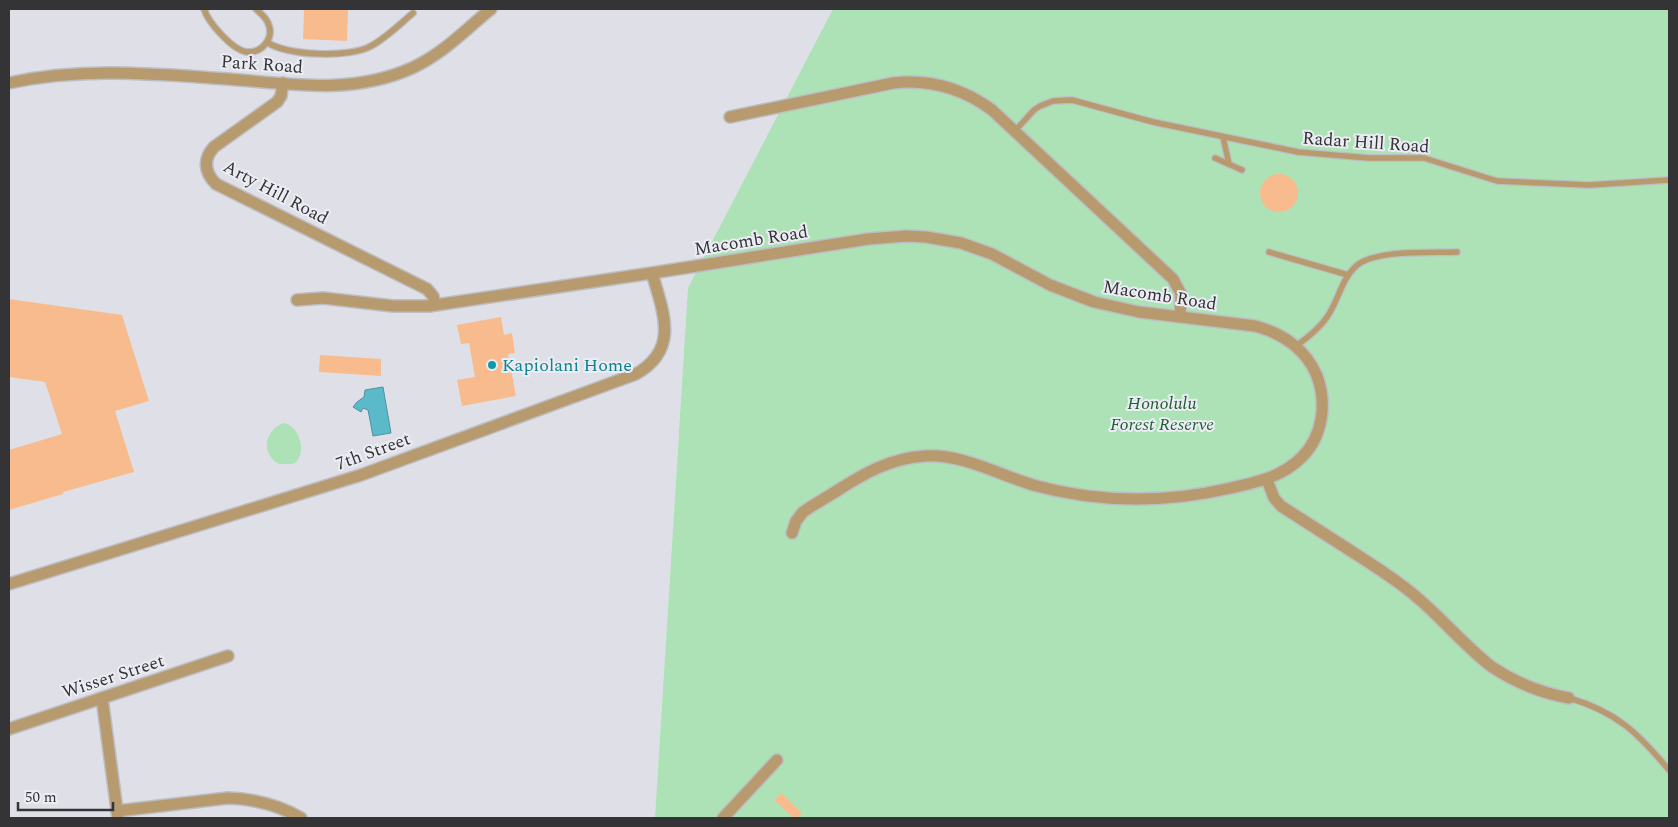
<svg xmlns="http://www.w3.org/2000/svg" width="1678" height="827" viewBox="0 0 1678 827" font-family="Spectral,serif">
  <rect width="100%" height="100%" fill="#dfe0e7"/>
  <g fill="#ace2b6">
    <polygon points="833,9 1669,9 1669,818 655,818 688,288"/>
    <path d="M284 423C299 426 307 451 296 462 293 465 288 464 285 464 277 465 273 461 269 454 263 441 271 427 284 423Z"/>
  </g>
  <polygon fill="#5bbac9" stroke="#4f929d" points="383,387 391,433 373,436 368,410 363,408 361,412 353,407 357,402 364,397 365,390"/>
  <g fill="#f8bb8e">
    <polygon points="304,9 348,9 347,41 303,39"/>
    <circle cx="1279" cy="193" r="19"/>
    <polygon points="9,299 122,315 149,401 115,411 134,472 63,492 63,494 9,510 9,450 62,434 45,382 9,377"/>
    <polygon points="501,317 504,335 512,333 515,353 508,354 516,396 462,406 457,380 475,377 469,343 461,344 457,325"/>
    <polygon points="320,355 381,359 381,376 319,372"/>
    <polygon points="781,793 802,813 797,818 793,818 774,800"/>
  </g>
  <g fill="none" stroke-linecap="round" stroke-linejoin="round">
    <g stroke="#bdbec4" stroke-width="8">
      <g id="lane">
        <path d="M204 9C208 22 232 50 247 52 262 53 275 38 268 23 266 17 260 13 256 9"/>
        <path d="M267 42C285 56 351 58 371 46 386 38 400 24 413 13"/>
        <polyline points="1014,132 1034,110 1040,106 1053,101 1072,100 1153,122 1298,152 1369,158 1424,158 1497,181 1589,185 1669,180"/>
        <polyline points="1223,137 1229,164"/>
        <polyline points="1215,158 1242,170"/>
        <polyline points="1269,252 1348,275"/>
        <path d="M1296 346C1307 338 1319 329 1327 317 1338 302 1341 280 1355 267 1373 249 1431 253 1457 252"/>
        <path d="M1569 698C1617 712 1638 733 1669 770"/>
      </g>
    </g>
    <g stroke="#bdbec4" stroke-width="14">
      <g id="street">
        <path d="M9 83C82 67 154 74 228 79 292 84 352 95 412 68 443 54 465 30 491 9"/>
        <path d="M283 83 281 96 277 102 214 147C203 159 204 172 216 184L427 289 433 296 435 305"/>
        <path d="M730 117 893 83C930 79 962 88 992 110L1173 279 1181 294 1180 317"/>
        <path d="M297 300 323 298 393 306H429L652 273 868 239 906 236 926 237 961 243 992 254 1050 285 1094 302 1139 312 1255 326C1282 333 1306 349 1317 376 1327 403 1323 436 1302 457 1282 477 1258 482 1231 488 1166 503 1098 503 1033 485 997 474 963 454 925 456 890 458 863 474 835 492 824 499 813 505 803 512L796 521 792 533"/>
        <path d="M1267 480 1274 498 1281 506C1303 520 1326 535 1348 549 1368 562 1389 575 1408 590 1438 613 1462 644 1492 667 1516 683 1542 693 1569 698"/>
        <path d="M9 584 361 475 636 374C680 349 663 312 652 273"/>
        <polyline points="102,698 118,818"/>
        <polyline points="9,729 228,656"/>
        <path d="M117 811 228 798C254 799 279 805 301 818"/>
        <polyline points="723,818 777,760"/>
      </g>
    </g>
    <use href="#lane" stroke="#b89a6f" stroke-width="5.5"/>
    <use href="#street" stroke="#b89a6f" stroke-width="11"/>
  </g>
  <circle fill="#0f9aa8" stroke="#ecedf4" stroke-width="2" cx="492" cy="365" r="5"/>
  <g text-anchor="middle" stroke-width="4" stroke-linejoin="round" paint-order="stroke">
    <g font-size="18" fill="#343437" stroke="#ecedf4">
      <text transform="translate(262 64) rotate(4)" y="6">Park Road</text>
      <text transform="translate(1366 142) rotate(4)" y="6">Radar Hill Road</text>
      <text transform="translate(276 192) rotate(28)" y="6">Arty Hill Road</text>
      <text transform="translate(751 240) rotate(-9)" y="6">Macomb Road</text>
      <text transform="translate(1160 295) rotate(9)" y="6">Macomb Road</text>
      <text transform="translate(373 451) rotate(-20)" y="6">7th Street</text>
      <text transform="translate(113 676) rotate(-18)" y="6">Wisser Street</text>
    </g>
    <g font-size="18" fill="#0d838f" stroke="#ecedf4" text-anchor="start">
      <text x="502" y="371">Kapiolani Home</text>
    </g>
    <g font-size="18" font-style="italic" fill="#1f5f32" stroke="#ecedf4">
      <text x="1162" y="409">Honolulu<tspan x="1162" dy="21">Forest Reserve</tspan></text>
    </g>
  </g>
  <rect width="1678" height="827" fill="none" stroke="#343437" stroke-width="20"/>
  <path d="M18 802v8h95v-8" fill="none" stroke="#343437" stroke-width="2.5"/>
  <text x="25" y="802" font-size="15" fill="#343437" stroke="#ecedf4" stroke-width="4" paint-order="stroke">50 m</text>
</svg>
